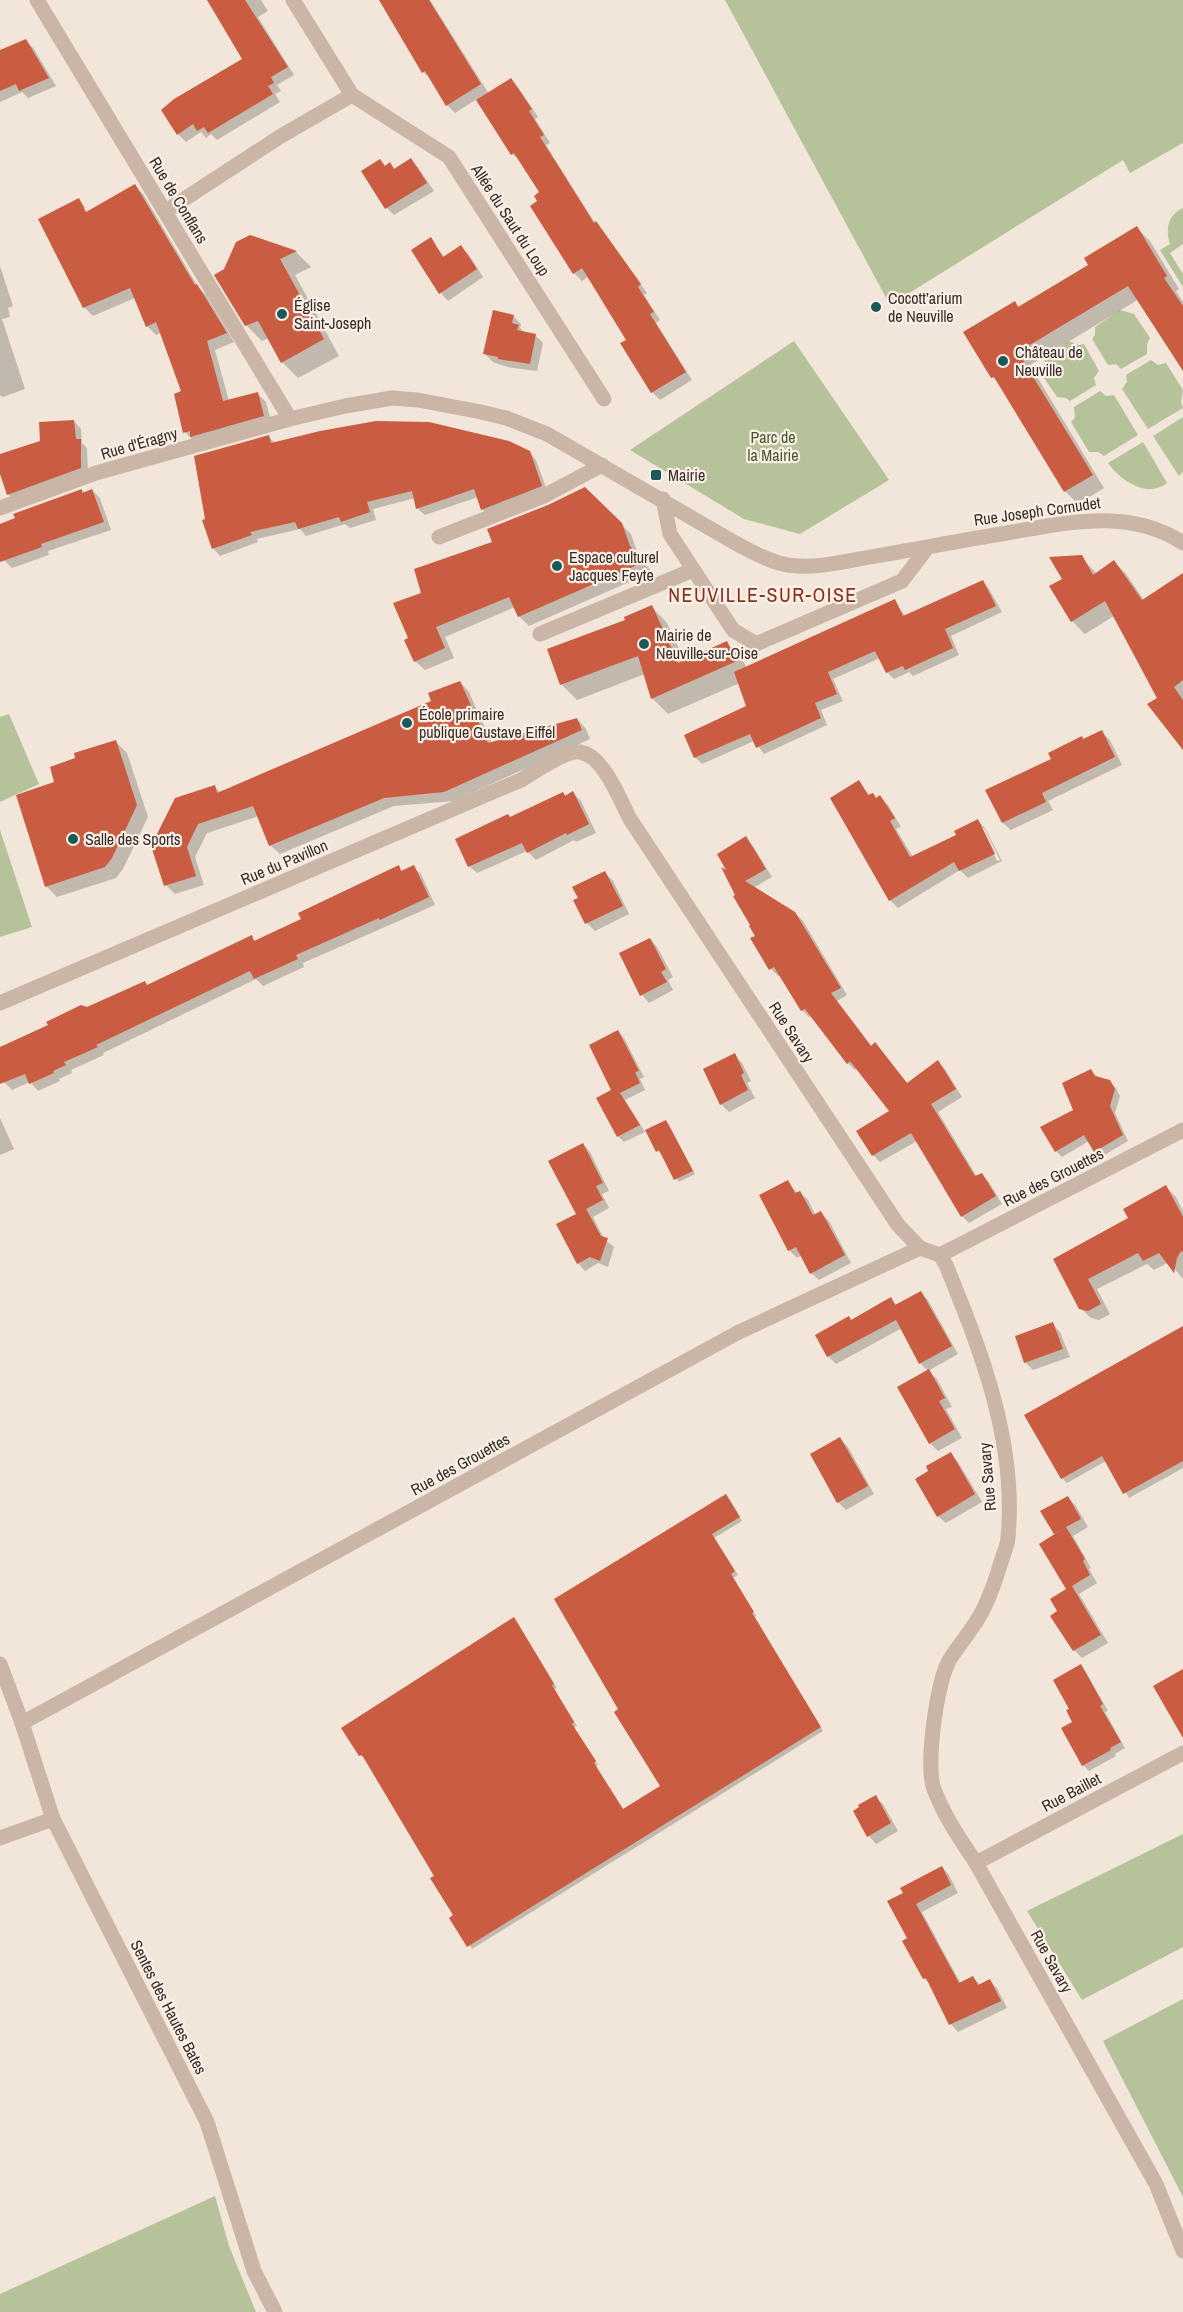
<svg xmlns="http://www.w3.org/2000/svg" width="1183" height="2312" viewBox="0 0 1183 2312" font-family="'Archivo Narrow',sans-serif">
  <rect width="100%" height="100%" fill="#f2e6da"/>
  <g fill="#b6c29a">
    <polygon points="725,0 1183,0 1183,143 1130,173 1123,160 890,305"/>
    <path d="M1183 208V244L1170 253 1183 274V287L1160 250 1170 244C1165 229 1168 215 1183 208Z"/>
    <polygon points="1120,310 1134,314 1150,338 1147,344 1147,354 1121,369 1116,364 1108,365 1092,339 1095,335 1095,327"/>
    <polygon points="794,341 889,480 800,534 744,519 630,450"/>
    <polygon points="1069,341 1078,345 1084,344 1099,371 1094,378 1096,385 1070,401 1066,398 1057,397 1040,372 1045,363 1044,358"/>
    <polygon points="1151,360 1158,365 1166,363 1183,390 1181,402 1183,408 1148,429 1122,389 1127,382 1126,375"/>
    <polygon points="1100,391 1106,396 1114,395 1138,435 1104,456 1098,452 1089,452 1071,422 1075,418 1074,407"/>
    <polygon points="1183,417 1183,472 1179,476 1153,436"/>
    <path d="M1143 442 1167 483C1147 499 1120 480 1108 463Z"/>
    <polygon points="9,714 39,784 0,802 0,717"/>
    <polygon points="0,830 32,927 0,937"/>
    <polygon points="1183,1834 1183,1947 1082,2000 1027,1911"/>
    <polygon points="1183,1999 1183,2197 1103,2041"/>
    <polygon points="215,2196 229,2246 256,2312 0,2312 0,2294"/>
  </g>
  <g fill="#0003" fill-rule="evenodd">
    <polygon points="208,0 261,0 268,11 258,17 294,75 277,85 281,91 275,94 280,102 217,140 211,134 206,138 201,132 186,142 178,134 244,60"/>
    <polygon points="380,0 430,0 489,94 510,80 518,87 538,117 535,119 550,143 546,145 595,223 647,293 644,295 660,320 656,323 692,380 660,400 652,392 628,340 589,276 582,281 574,273 539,202 541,192 521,161 512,154 477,99 455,113 447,105 431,79 423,72"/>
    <polygon points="26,41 34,49 56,86 28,98 22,92 0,102 0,60"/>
    <polygon points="411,160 418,167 434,191 394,215 387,208 386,167 390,164 396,170"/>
    <path d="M135 186 143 194 198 287 206 295 234 342 215 350 229 401 257 393 266 402 272 425 194 441 185 432 183 392 161 333 156 335 147 326 135 298 93 316 84 307 79 200 89 212ZM83 208H86L91 218 89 219Z"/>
    <polygon points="1137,228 1150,241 1179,289 1176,291 1183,302 1183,368 1139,299 1030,365 1104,488 1078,504 1065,491 1001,386 993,377 1014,303 1020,308 1090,265"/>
    <polygon points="250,237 296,252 311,267 295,275 339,356 298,378 282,362 269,338 262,341 246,325 225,270"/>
    <polygon points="430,239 445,258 461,247 469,255 483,277 448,301 441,293 413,250"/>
    <polygon points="0,266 13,306 8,308 10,317 2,319 25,389 3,397 0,395"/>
    <polygon points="513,316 521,324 520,328 525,333 536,336 543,343 537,371 507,367 493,362 485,354"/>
    <polygon points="74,421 81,429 82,443 87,448 88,475 16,502 8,494 0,469 0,455 42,443"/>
    <polygon points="269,437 275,443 529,452 536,460 548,493 489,517 482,509 478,497 425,515 417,508 415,498 373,509 376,520 350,528 345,524 306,536 300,529 257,539 258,542 220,556 213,548"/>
    <polygon points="585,489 631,534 639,557 652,572 529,626 519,616 515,607 445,637 454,658 425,670 415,661 410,638 423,594 494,543"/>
    <polygon points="82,490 85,493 92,490 100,498 111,530 48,551 49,555 12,568 4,560 0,549 0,525"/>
    <polygon points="1081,557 1097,574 1114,562 1126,574 1144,600 1183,575 1183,748 1114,616 1085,634 1072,621 1064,579"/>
    <polygon points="983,582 989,589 1002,612 951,636 959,655 913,676 909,672 894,679 887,672 880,658 833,679 843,701 821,710 827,725 764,754 754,741 702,764 695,757 748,707 740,683 668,714 652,698 645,674 577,700 561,684 627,621 652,607 667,623 685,661 726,643 742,659 747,668 894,601 906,617"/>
    <polygon points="460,682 469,692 492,744 577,719 586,729 590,739 454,801 394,806 280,854 270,845 259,816 207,833 195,857 204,885 175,894 166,885 215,787 221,793 433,702"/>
    <polygon points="1102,732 1110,740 1122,765 1048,801 1053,810 1011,830 1003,823 1053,760 1084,740"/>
    <polygon points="116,742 127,753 148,817 123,869 116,878 57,897 46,886 56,783"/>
    <path d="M859 782 870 796 873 794 877 799 880 797 888 805 901 827 896 829 913 857 958 836 978 821 985 828 1002 861 968 878 960 870 898 908 890 900 832 798ZM981 828H984L1000 860 997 861Z"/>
    <polygon points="563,793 567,797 573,793 581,801 596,833 576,842 574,840 536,860 527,851 477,873 469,866 511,819"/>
    <polygon points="745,838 753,846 772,877 753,888 795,913 803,921 847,995 837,1001 872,1047 908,1084 938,1062 945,1069 962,1097 938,1112 977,1177 982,1175 989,1182 1002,1204 969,1223 962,1216 917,1141 880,1162 873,1155 892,1111 858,1068 855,1070 848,1063 812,1016 809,1017 802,1010 780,975 778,976 771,969 737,896 731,874"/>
    <polygon points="398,867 403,872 413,867 421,874 435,905 303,963 304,967 263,986 256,979 103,1053 104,1055 71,1070 72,1073 59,1079 60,1081 38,1091 30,1082 12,1090 4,1082 0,1072 0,1048 145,983 149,986 251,937 256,942 303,920"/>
    <polygon points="605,873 613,881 629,914 595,931 587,923 575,901 580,899"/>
    <polygon points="650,939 657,947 673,977 668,980 673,990 649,1003 642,995"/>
    <polygon points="618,1031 624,1038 644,1077 640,1079 645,1090 625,1100 645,1132 666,1121 669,1125 695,1174 679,1182 662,1154 657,1151 647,1131 624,1142 618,1136 613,1090"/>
    <polygon points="734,1055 742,1063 751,1081 747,1083 755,1098 729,1112 721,1104"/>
    <polygon points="1090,1070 1096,1076 1109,1081 1116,1088 1120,1096 1115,1113 1128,1141 1101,1157 1089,1141 1062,1157 1056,1151 1042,1127 1075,1111"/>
    <polygon points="0,1118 14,1149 0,1155"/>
    <polygon points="583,1144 590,1152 609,1191 602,1194 609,1208 593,1217 604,1239 614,1247 608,1267 598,1263 585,1271 578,1263"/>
    <polygon points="788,1182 798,1194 800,1192 808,1200 816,1216 821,1213 829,1221 851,1263 819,1280 811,1273 802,1255 797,1258 789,1250"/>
    <polygon points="1166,1187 1176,1197 1183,1211 1183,1279 1169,1262 1154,1270 1147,1264 1097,1289 1110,1314 1099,1320 1091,1318 1080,1308 1055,1259 1130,1219"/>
    <polygon points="921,1293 928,1300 958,1354 928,1371 937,1379 952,1407 946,1409 962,1438 938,1451 930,1443 899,1387 928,1371 920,1363 902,1328 836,1364 828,1356 852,1321 891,1299 897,1305"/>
    <polygon points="1052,1324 1060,1332 1070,1357 1033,1370 1025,1362"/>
    <polygon points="1183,1327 1183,1468 1129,1498 1106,1461 1067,1483 1062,1478"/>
    <polygon points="840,1439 848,1447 874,1494 846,1510 838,1502"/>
    <polygon points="950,1454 958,1462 982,1502 946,1523 938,1516 930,1472"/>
    <polygon points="1068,1498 1076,1506 1088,1527 1073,1536 1091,1568 1089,1569 1097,1583 1079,1594 1108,1643 1082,1658 1074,1650 1059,1612 1068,1590 1056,1535 1042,1512"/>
    <polygon points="729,1499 742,1521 714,1538 738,1575 733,1578 756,1616 755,1617 823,1731 472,1949 436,1877 365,1758 361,1756 343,1729 517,1622 557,1688 554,1689 577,1726 574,1728 598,1765 596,1767 624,1811 662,1786 620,1709"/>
    <polygon points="1080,1666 1086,1672 1108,1711 1105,1712 1125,1748 1115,1754 1116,1756 1089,1771 1083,1765 1071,1709"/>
    <polygon points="875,1797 883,1804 898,1831 876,1844 869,1836 855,1812"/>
    <polygon points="942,1867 949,1875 958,1893 922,1912 961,1984 973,1978 981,1985 990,1981 997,1988 1007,2008 958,2032 951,2024 932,1986 924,1978 909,1939 905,1893"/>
  </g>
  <g fill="#c95c41">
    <polygon points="207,0 245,0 288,67 271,77 274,83 268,86 273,94 208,133 204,127 197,131 193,124 177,135 161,110 174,99 242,59"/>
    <polygon points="379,0 429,0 481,84 446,106 425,71 422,73"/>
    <polygon points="26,39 49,78 19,91 16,84 0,91 0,50"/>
    <polygon points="511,78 532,109 529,111 544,135 540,137 594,223 596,221 641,284 638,287 654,312 650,314 686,372 651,393 620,343 626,340 582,268 573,274 530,206 537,201 534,196 539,192 514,153 511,155 476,100"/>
    <polygon points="411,158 427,183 385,209 361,171 380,159 385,166 390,162 394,169"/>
    <polygon points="135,184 195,285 197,284 227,333 207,341 223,401 258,392 264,416 190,437 190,431 183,433 174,394 181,391 156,322 146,327 130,288 83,308 38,219 79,198 86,212"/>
    <polygon points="1137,226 1167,276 1164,278 1183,306 1183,371 1128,286 1018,352 1093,475 1064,492 994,377 991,378 963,332 1015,301 1018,307 1088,265 1084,258"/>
    <polygon points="250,235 297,251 280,259 324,339 281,363 258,321 245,326 214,275 224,269 236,242"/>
    <polygon points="431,237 443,257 461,245 477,269 439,294 411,250"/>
    <polygon points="493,310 514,315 512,323 519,325 517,330 536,334 530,364 498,359 498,357 483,354"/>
    <polygon points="74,420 76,439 81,439 81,468 7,495 0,474 0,454 40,441 39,422"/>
    <polygon points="376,421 429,422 509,441 530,451 542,486 481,510 474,489 416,509 412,491 367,502 370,512 341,522 339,517 298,529 295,522 250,532 252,535 212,549 202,520 205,519 194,456 269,435 271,443 320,431"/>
    <polygon points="585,487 622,523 630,546 644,562 518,617 509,597 436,627 445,648 414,662 404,640 408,638 393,603 421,593 414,569 492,542 487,529 548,505"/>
    <polygon points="82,489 82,493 92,489 104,522 41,544 42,547 0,562 0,524 15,518 13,514"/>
    <polygon points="1082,555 1093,575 1114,560 1142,600 1183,573 1183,680 1174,687 1183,700 1183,750 1147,704 1157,698 1105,601 1071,622 1049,586 1062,579 1049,557"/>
    <polygon points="983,580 996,606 945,629 953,648 905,670 903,666 886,673 875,651 828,672 837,694 815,703 821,718 756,748 750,734 694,758 684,735 746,706 734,672 895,599 903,616"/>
    <polygon points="652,605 678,663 727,641 737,661 651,699 638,656 560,685 547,649 625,620 624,617"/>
    <polygon points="460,681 488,743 577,718 582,730 444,792 384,798 269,846 253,806 198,824 187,847 196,876 164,886 151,846 175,798 215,785 217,793 431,701 428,693"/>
    <polygon points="1102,730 1115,757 1042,793 1046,802 1002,823 985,790 1051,759 1048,753 1082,736 1083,739"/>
    <polygon points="116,740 137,805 112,858 105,867 45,887 16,795 54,782 50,767 75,758 74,753"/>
    <polygon points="859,780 868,795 873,793 876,798 880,795 895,818 890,821 910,857 956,835 954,831 978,819 995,854 959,871 954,862 889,901 830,798"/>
    <polygon points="573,791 589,824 567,835 566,833 527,853 522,843 468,867 455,839 508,814 510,817 563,792 565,796"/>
    <polygon points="746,836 766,869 745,881 795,912 841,988 831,993 871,1046 875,1042 907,1083 938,1060 956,1089 931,1104 975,1176 982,1173 996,1196 961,1217 911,1133 872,1156 856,1131 889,1111 850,1061 847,1064 805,1009 801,1011 774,967 769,970 750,938 755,936 749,926 750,925 733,896 735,895 721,867 726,870 717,854"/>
    <polygon points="399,865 401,871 414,865 429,897 380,920 379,918 296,955 298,959 254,979 250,971 96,1045 98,1047 64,1062 66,1065 53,1071 54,1073 29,1084 25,1074 0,1084 0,1047 48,1025 46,1022 81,1005 87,1007 145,981 147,985 252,935 254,941 301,919 298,913"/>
    <polygon points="605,871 623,906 585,924 573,900 578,898 572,887"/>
    <polygon points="650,938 666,969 661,972 667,982 640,996 619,953"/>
    <polygon points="618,1030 639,1071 635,1072 640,1083 620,1093 640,1125 617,1137 596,1098 611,1090 589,1045"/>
    <polygon points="735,1053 744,1073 741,1075 748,1090 720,1105 703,1069"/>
    <polygon points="1091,1069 1095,1076 1110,1080 1115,1089 1110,1106 1123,1135 1094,1152 1084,1135 1055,1152 1040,1127 1073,1110 1062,1083"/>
    <polygon points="666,1120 693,1171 674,1180 659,1150 656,1152 645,1130"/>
    <polygon points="583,1143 603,1183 596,1186 603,1200 586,1209 601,1236 608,1238 600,1261 590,1257 577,1264 556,1224 576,1214 548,1161"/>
    <polygon points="788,1180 795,1193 800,1191 813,1215 821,1211 845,1255 810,1274 796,1247 788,1251 759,1195"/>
    <polygon points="1166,1185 1183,1217 1183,1252 1181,1251 1177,1258 1174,1273 1159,1253 1143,1261 1138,1253 1088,1279 1101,1304 1088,1311 1079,1309 1053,1259 1128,1218 1123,1209"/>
    <polygon points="921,1291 952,1346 919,1364 896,1320 827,1357 815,1335 849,1316 851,1320 891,1297 895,1305"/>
    <polygon points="1053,1322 1063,1349 1024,1363 1015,1336"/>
    <polygon points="1183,1326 1183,1461 1123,1494 1102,1456 1061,1479 1024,1415"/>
    <polygon points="929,1369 945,1398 939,1401 955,1429 929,1444 897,1387"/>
    <polygon points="840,1437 868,1486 837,1503 810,1454"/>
    <polygon points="951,1452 975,1494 937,1517 915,1479 928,1471 926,1466"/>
    <polygon points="726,1494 740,1517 712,1534 735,1571 731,1574 754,1612 752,1613 821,1727 467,1947 449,1918 453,1915 430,1878 434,1876 362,1755 359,1756 341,1728 514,1617 554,1684 552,1685 574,1722 572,1724 596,1761 594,1763 623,1809 660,1786 614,1712 618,1709 554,1599"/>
    <polygon points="1068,1496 1081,1519 1066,1527 1085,1559 1083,1561 1090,1575 1072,1586 1101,1635 1073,1651 1050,1616 1057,1611 1050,1599 1066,1589 1039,1544 1064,1528 1054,1534 1040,1511"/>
    <polygon points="1081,1664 1103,1704 1100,1706 1121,1742 1110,1748 1111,1750 1082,1766 1061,1728 1072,1722 1066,1710 1069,1709 1053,1680"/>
    <polygon points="1183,1669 1183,1738 1153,1686"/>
    <polygon points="876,1795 891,1823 867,1837 853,1811 859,1807 858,1805"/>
    <polygon points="942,1866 951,1885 916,1904 959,1983 973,1976 978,1985 990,1979 1001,2001 949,2025 926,1978 923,1979 902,1941 907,1938 887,1901 903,1893 900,1888"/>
  </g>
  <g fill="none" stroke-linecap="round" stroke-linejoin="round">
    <g stroke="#cbb5a6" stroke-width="15">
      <polyline points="37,0 290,419"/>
      <polyline points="293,0 352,95 449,157 604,399"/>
      <polyline points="166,211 281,136 352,95"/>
      <polyline points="663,499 670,534 733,630 756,644 902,581 927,548"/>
      <path d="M0 508 96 473 290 419 345 406 392 398 418 400 481 412 506 418 547 434 737 544C753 552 770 562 788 565 815 569 843 562 870 557 913 550 957 541 1001 534 1062 524 1127 506 1183 543"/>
      <polyline points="439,537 544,496 602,465"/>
      <polyline points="540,634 693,570"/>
      <path d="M0 1003 521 780C535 772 565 750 580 752 604 756 620 800 630 819L898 1225 920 1248 940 1255 946 1265C981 1351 1017 1442 1008 1537 1008 1545 1004 1552 1002 1559 997 1576 991 1594 983 1610 974 1628 960 1643 950 1659 937 1680 925 1766 934 1789 944 1816 960 1839 976 1863L1156 2184 1183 2251"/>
      <polyline points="940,1255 1183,1130"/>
      <polyline points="0,1664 22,1723 53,1819 207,2122 254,2271 275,2312"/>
      <polyline points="22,1723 739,1332 920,1248"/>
      <polyline points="0,1838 53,1819"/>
      <polyline points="976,1863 1183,1753"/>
    </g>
  </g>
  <g fill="#1b5859" stroke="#faf0e7" stroke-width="2">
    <circle cx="876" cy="307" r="6"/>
    <circle cx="282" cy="314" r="6"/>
    <circle cx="1003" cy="361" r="6"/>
    <rect x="650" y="469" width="12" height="12" rx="3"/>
    <circle cx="557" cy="566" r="6"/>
    <circle cx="644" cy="644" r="6"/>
    <circle cx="407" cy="723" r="6"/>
    <circle cx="73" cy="839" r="6"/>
  </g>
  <g text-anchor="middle" stroke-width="4.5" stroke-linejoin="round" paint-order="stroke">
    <g font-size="16" fill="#372b27" stroke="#faf0e7">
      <text transform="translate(179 200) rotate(59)" y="6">Rue de Conflans</text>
      <text transform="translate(511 220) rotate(57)" y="6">Allée du Saut du Loup</text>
      <text transform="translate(139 443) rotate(-16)" y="6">Rue d'Éragny</text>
      <text transform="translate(1037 511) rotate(-8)" y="6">Rue Joseph Cornudet</text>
      <text transform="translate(284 862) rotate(-23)" y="6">Rue du Pavillon</text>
      <text transform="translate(792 1032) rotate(57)" y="6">Rue Savary</text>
      <text transform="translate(1053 1177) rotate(-27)" y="6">Rue des Grouettes</text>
      <text transform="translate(460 1464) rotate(-29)" y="6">Rue des Grouettes</text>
      <text transform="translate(987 1477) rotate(-95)" y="6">Rue Savary</text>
      <text transform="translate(1071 1792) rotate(-28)" y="6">Rue Baillet</text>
      <text transform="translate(1052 1961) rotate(61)" y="6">Rue Savary</text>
      <text transform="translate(169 2007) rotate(63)" y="6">Sentes des Hautes Bates</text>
    </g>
    <g font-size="16" fill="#372b27" stroke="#faf0e7" text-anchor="start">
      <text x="888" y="304">Cocott’arium<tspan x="888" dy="18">de Neuville</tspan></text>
      <text x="294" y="311">Église<tspan x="294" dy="18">Saint-Joseph</tspan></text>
      <text x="1015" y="358">Château de<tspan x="1015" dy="18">Neuville</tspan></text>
      <text x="668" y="481">Mairie</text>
      <text x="569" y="563">Espace culturel<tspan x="569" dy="18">Jacques Feyte</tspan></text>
      <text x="656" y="641">Mairie de<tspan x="656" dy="18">Neuville-sur-Oise</tspan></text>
      <text x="419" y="720">École primaire<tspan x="419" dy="18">publique Gustave Eiffel</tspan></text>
      <text x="85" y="845">Salle des Sports</text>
    </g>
    <g font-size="16" fill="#48562a" stroke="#faf0e7">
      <text x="773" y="443">Parc de<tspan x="773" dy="18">la Mairie</tspan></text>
    </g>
    <g font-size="20" letter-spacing="1.5" fill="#88321e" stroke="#faf0e7">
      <text x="763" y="602">NEUVILLE-SUR-OISE</text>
    </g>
  </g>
</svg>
